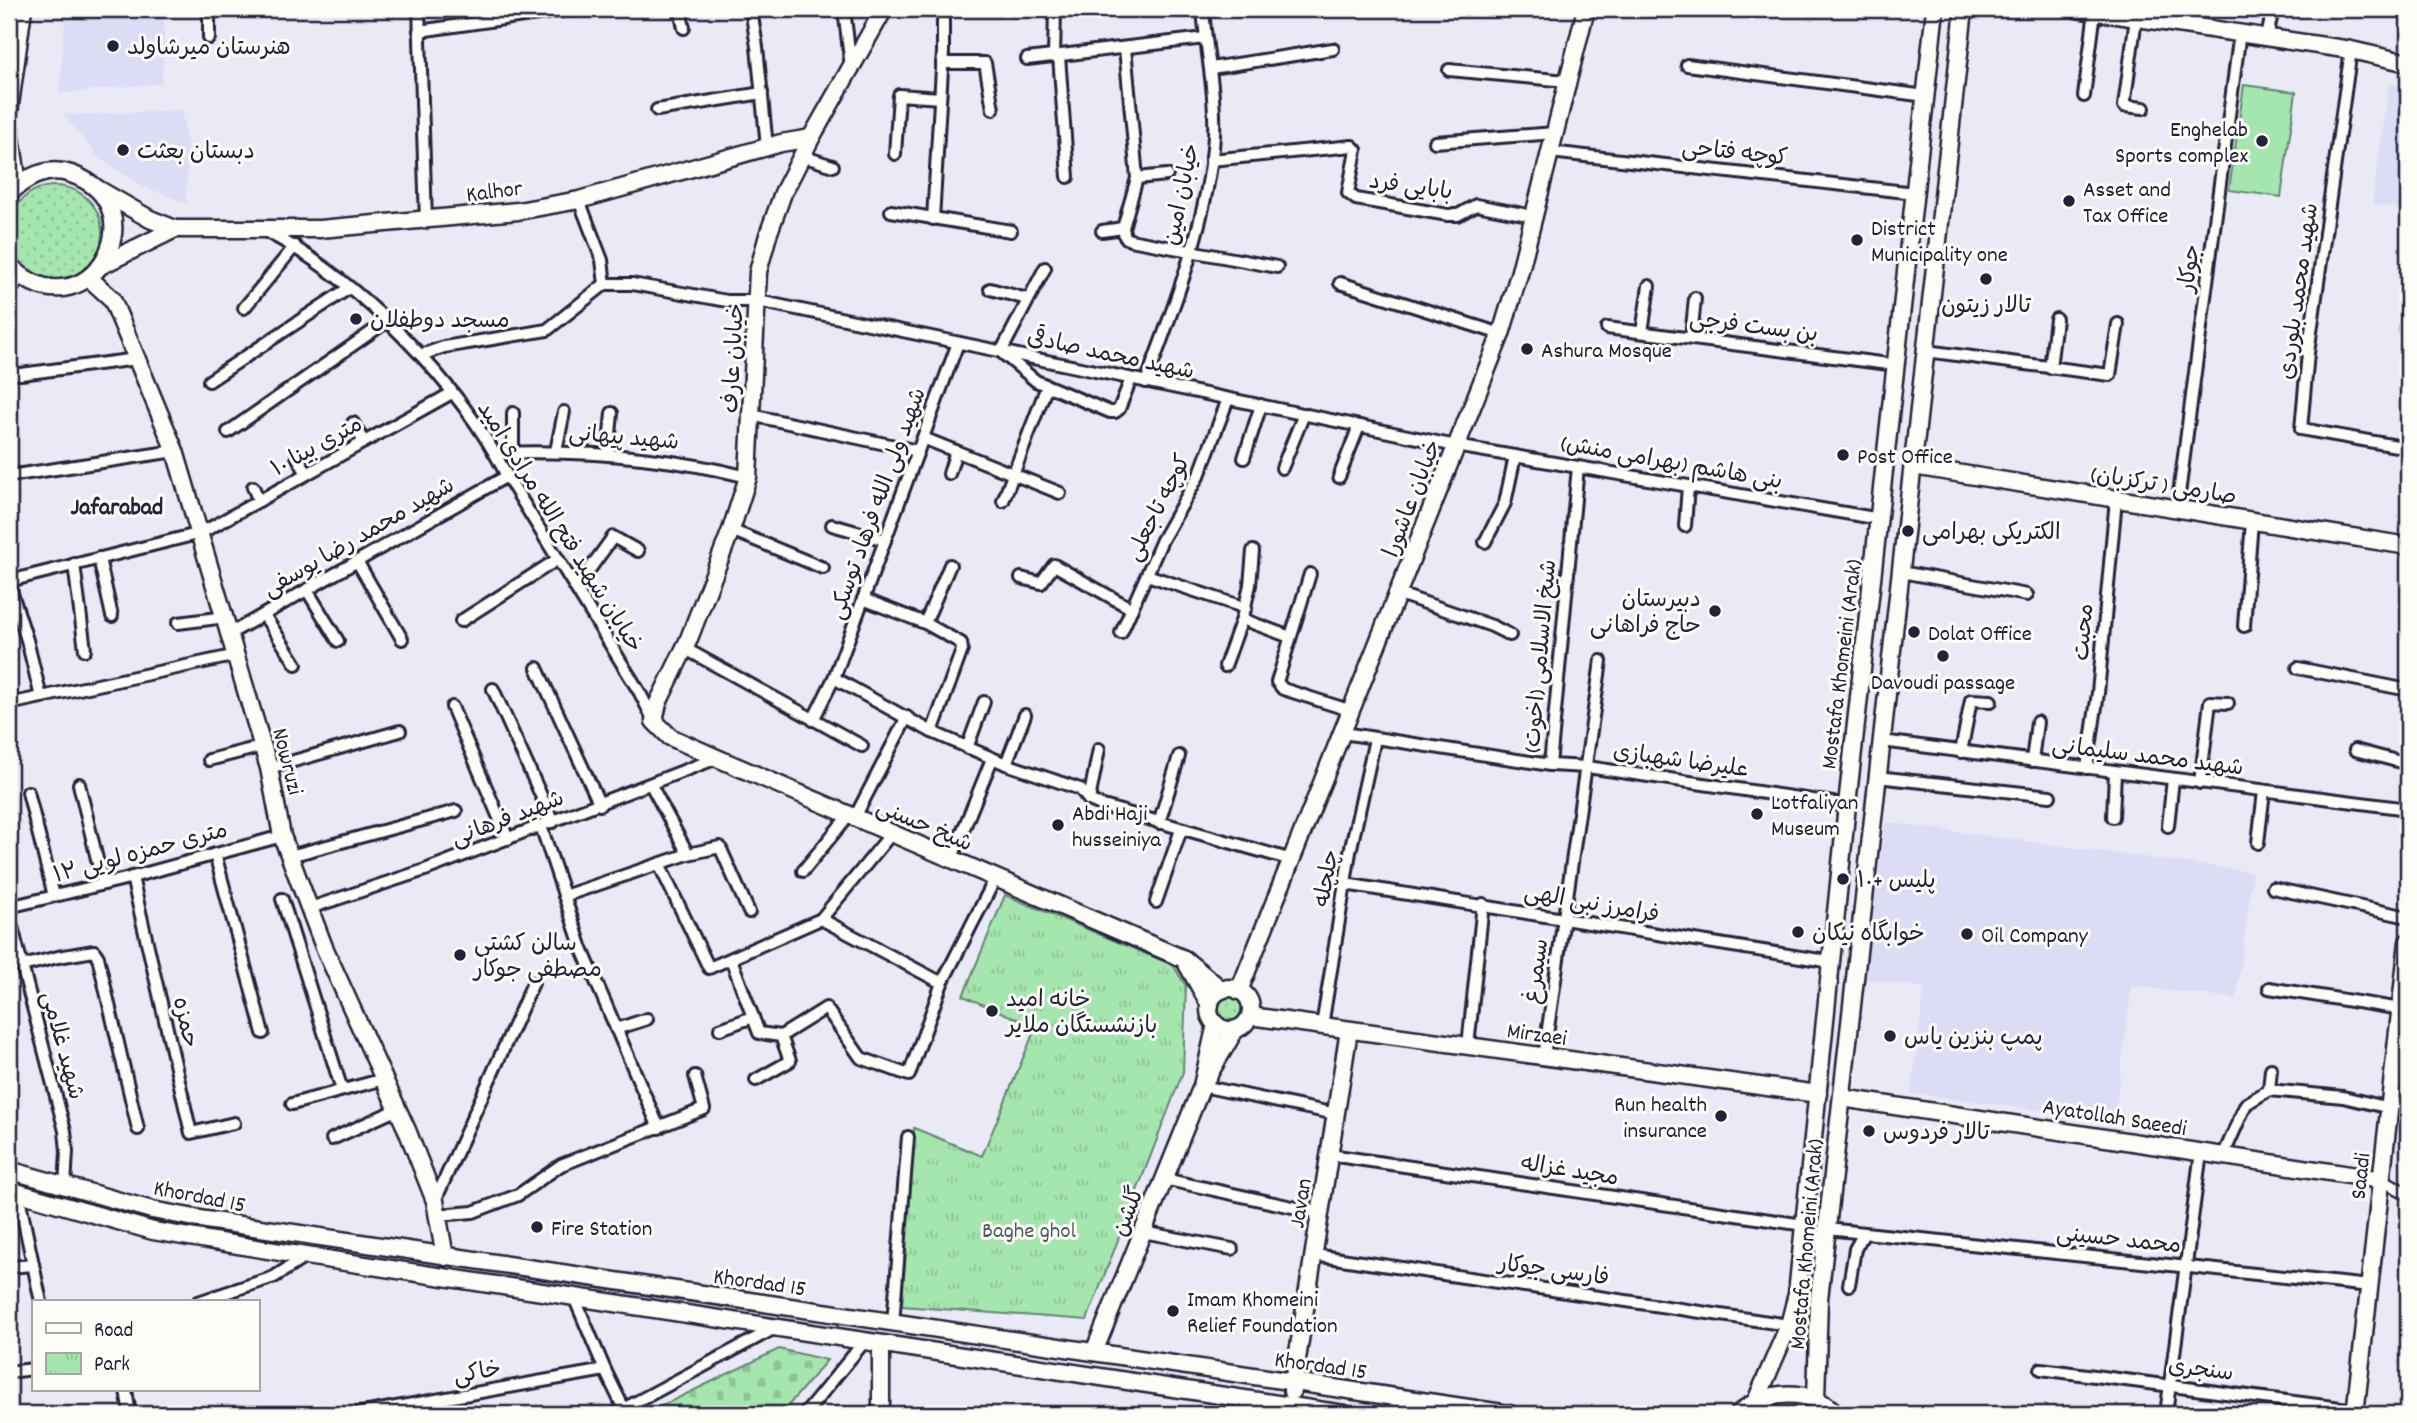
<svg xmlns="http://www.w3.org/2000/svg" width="2417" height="1423" viewBox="0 0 2417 1423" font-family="Dekko,'Playpen Sans Arabic',sans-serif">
  <defs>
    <pattern id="grass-dots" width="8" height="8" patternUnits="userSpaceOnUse" patternTransform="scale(1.75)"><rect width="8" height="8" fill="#a5e5ae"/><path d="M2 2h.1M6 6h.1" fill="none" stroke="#8ec497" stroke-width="1.8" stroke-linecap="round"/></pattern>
    <pattern id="cemetery-stones" width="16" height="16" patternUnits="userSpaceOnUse" patternTransform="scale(1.75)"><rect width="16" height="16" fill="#a5e5ae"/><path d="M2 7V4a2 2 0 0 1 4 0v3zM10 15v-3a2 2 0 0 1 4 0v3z" fill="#8ec497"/></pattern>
    <pattern id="park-tufts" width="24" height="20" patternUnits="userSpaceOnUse" patternTransform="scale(1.75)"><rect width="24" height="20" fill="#a5e5ae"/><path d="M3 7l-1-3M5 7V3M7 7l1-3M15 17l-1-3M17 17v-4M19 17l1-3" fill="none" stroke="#8ec497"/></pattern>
  </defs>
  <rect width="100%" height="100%" fill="#eaeaf6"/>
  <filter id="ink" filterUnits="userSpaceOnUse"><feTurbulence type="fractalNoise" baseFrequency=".0143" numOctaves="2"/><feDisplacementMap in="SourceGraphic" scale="14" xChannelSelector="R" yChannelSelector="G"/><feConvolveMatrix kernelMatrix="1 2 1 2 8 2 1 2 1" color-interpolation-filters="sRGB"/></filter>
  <g filter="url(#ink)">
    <g fill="#dcddf5">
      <polygon points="66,9 165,9 162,83 59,94"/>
      <polygon points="2389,84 2408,87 2408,209 2372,204"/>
      <polygon points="182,110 188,149 186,203 144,187 100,159 64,115"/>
      <polygon points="1885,822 2253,872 2236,999 2132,986 2114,1121 1911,1093 1925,988 1865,979"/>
    </g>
    <g fill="url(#grass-dots)" stroke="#648474" stroke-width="2">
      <circle cx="55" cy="233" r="47"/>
      <circle cx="1230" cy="1009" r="14"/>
    </g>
    <polygon fill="url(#cemetery-stones)" stroke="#648474" stroke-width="2" points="779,1349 827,1360 781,1414 645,1414"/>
    <polygon fill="url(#park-tufts)" stroke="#648474" stroke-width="2" points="1005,895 1173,965 1186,986 1183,1072 1087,1320 902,1306 914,1128 982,1156 1036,1027 963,996"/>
    <polygon fill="#a5e5ae" stroke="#648474" stroke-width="2" points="2244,85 2296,92 2281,197 2229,190"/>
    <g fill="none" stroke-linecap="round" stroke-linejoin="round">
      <g stroke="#22223b" stroke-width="16">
        <g id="street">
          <polyline points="209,9 209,38"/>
          <polyline points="419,9 426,221"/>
          <polyline points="680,9 684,28"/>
          <polyline points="751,9 757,47 767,147"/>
          <polyline points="844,9 851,67"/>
          <polyline points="2136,18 2124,106 2144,108"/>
          <polyline points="2177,23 2179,9"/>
          <polyline points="419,31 574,9"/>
          <polyline points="2267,37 2273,9"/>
          <polyline points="1125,48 1137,178 1123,228 1125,237 1130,240 1277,267"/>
          <polyline points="2351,50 2308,353 2301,429 2408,448"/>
          <polyline points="1059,56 1068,177"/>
          <polyline points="1054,57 1055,9"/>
          <polyline points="1027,59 1205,38"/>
          <polyline points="942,63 985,63 993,109"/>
          <polyline points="1687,65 1926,96"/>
          <polyline points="1211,68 1333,49"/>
          <polyline points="1449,70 1567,81"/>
          <polyline points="2084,96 2095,11"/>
          <polyline points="657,110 762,93"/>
          <polyline points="1435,142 1555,133"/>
          <polyline points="1550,152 1915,193"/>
          <polyline points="895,154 899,95 940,98"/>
          <polyline points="802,156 833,166"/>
          <polyline points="1211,160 1352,146 1356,150 1348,193 1356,199 1448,215 1458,215 1476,205 1533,216"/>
          <polyline points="1137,178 1167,175"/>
          <polyline points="579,200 602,260 605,284"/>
          <polyline points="891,211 1011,231"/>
          <polyline points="933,219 943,52 943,9"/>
          <polyline points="1102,231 1123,228"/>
          <path d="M267 232C356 277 462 386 507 476L640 693 654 721"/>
          <polyline points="1045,268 1001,352 1036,381 1110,412 1115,412 1119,409 1131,379"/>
          <polyline points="1340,283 1501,334"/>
          <polyline points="990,289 1027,299"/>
          <polyline points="9,292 21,277"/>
          <polyline points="244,308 295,246"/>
          <polyline points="1607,328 1896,365"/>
          <polyline points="1642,332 1649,286"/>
          <polyline points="1691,338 1695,298"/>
          <polyline points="1926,351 2110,375 2118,324"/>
          <polyline points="421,355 444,347 547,330 605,284 632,284 727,301 758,301 1456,446 1880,519"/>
          <polyline points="2050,368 2056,319"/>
          <polyline points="9,373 21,374 137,359"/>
          <polyline points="209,381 349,288"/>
          <path d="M1146 382C1174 307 1209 216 1214 136 1216 93 1206 51 1203 9"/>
          <polyline points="513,413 513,452"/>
          <polyline points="751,415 918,451"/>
          <polyline points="353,423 364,442"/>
          <polyline points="228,432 386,322"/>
          <polyline points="923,438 1060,493"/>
          <polyline points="556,451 564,412"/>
          <path d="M495 453C580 450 665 456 748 477"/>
          <polyline points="608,455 612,413"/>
          <polyline points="297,456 307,474"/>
          <polyline points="1244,458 1261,405"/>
          <polyline points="1282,468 1304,414"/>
          <polyline points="949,474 956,451"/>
          <polyline points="9,476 175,451"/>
          <polyline points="1339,477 1359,426"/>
          <polyline points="253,487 259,501"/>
          <polyline points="1003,501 1047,386"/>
          <polyline points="2177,509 2240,32"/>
          <polyline points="832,525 885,540"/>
          <polyline points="1685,526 1688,486"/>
          <polyline points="731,530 823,568"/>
          <polyline points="1485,542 1505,503 1515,456"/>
          <polyline points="1253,551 1250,585 1242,619 1290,637"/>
          <polyline points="99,558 112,616"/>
          <polyline points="357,561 402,639"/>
          <polyline points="74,564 85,650"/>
          <polyline points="1901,572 2027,595"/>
          <polyline points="1310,574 1277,682 1283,689 1352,711"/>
          <polyline points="1147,575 1246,608"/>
          <polyline points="1021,578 1041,583 1054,565 1132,609"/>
          <polyline points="9,581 201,533 452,393"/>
          <polyline points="9,584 27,640 41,697"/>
          <polyline points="576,588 613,537 638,551"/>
          <polyline points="307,590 338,641"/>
          <polyline points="1399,594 1492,626 1510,635"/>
          <polyline points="863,599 925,623 961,643 962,650 932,732"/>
          <polyline points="264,615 296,664"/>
          <polyline points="461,621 558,559"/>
          <polyline points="178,623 226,617"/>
          <polyline points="925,623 950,565"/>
          <polyline points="2244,626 2252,521"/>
          <polyline points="231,633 507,476"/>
          <polyline points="1121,633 1162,540 1200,473 1228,399"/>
          <polyline points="684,648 862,746"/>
          <polyline points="1225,666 1242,619"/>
          <polyline points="537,668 600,805"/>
          <polyline points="2298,668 2408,690"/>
          <polyline points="834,678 932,732 1006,764 1080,789 1089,800 1103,806 1292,860"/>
          <polyline points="493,689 553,822"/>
          <polyline points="9,704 237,655"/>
          <polyline points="452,707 508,839"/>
          <polyline points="813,720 834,678 958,343"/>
          <polyline points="1343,733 1550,765 1578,467"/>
          <polyline points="1882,741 2408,809"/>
          <polyline points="967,748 984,702"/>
          <polyline points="2355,750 2408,764"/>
          <polyline points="1961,752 1971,700 1991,701"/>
          <polyline points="209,760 263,746"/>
          <polyline points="2032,761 2037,722"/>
          <polyline points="1006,764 1025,715"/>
          <polyline points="1550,765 1587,767 1847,805"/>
          <polyline points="269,768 400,731"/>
          <polyline points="2087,768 2098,693 2116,499"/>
          <polyline points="1877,777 2050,796"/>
          <polyline points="2200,783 2210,702 2228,703"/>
          <polyline points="79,784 103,884"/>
          <polyline points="28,792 54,896"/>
          <polyline points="1089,800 1099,749"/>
          <polyline points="2113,817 2115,772"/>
          <polyline points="854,819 907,717"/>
          <polyline points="1159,823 1179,756"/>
          <polyline points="541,826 582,949 659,1128"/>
          <polyline points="2168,826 2173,779"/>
          <polyline points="2258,843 2264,791"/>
          <polyline points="215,854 263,1033"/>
          <polyline points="688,854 720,847 749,912"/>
          <polyline points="290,856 456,811"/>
          <polyline points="951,860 992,759"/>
          <polyline points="659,864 709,968 821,919 891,834"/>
          <polyline points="803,871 848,816"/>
          <polyline points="132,877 191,1133 234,1123"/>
          <polyline points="1345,884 1832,962"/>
          <polyline points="2273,888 2408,917"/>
          <polyline points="564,896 688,854 651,785"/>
          <polyline points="282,899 342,1090"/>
          <polyline points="1156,902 1181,830"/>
          <polyline points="9,907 125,879 282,836"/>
          <polyline points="310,908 425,870 717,758"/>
          <polyline points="9,915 65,1131 67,1151 65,1187"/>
          <polyline points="821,919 942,983"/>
          <polyline points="731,959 759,1033 781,1036 826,1008 861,1058 909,1075 942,983 995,879"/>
          <polyline points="22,966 58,957 94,951 98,957 138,1129"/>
          <polyline points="2269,988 2401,1009"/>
          <polyline points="1322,1026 1350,852 1375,739"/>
          <polyline points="616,1029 647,1019"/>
          <polyline points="720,1029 753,1017"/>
          <polyline points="1468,1046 1483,904"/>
          <polyline points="1544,1056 1601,661"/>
          <polyline points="756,1080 790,1061 781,1036"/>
          <polyline points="1202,1086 1336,1114"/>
          <polyline points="2269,1090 2271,1069"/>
          <polyline points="2390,1102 2408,1105"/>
          <polyline points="292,1104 384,1079"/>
          <polyline points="332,1139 398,1109"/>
          <polyline points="1330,1155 1804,1225"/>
          <polyline points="2223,1156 2246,1104 2269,1090 2343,1097 2390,1108"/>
          <polyline points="1164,1179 1320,1213"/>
          <polyline points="2382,1180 2408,1194"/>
          <polyline points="18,1193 41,1302"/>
          <polyline points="435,1201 533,983"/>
          <polyline points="438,1215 473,1212 518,1195 561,1165 704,1109 695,1076"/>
          <polyline points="1827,1229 2370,1286"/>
          <polyline points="1143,1232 1232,1249"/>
          <polyline points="1314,1255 1789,1325"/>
          <polyline points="9,1267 33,1265"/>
          <polyline points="1849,1285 1855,1249 1864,1233"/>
          <polyline points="574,1297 605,1370 624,1409"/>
          <polyline points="198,1302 274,1277 307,1256"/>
          <polyline points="893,1323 908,1137"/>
          <polyline points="2041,1369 2356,1410"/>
          <polyline points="9,1372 33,1369"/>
          <polyline points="126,1390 130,1414"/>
          <polyline points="357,1414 605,1370"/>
          <polyline points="614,1414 775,1328"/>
          <polyline points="805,1414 864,1342"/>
          <polyline points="2166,1414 2201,1152"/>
        </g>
      </g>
      <g stroke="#22223b" stroke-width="21">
        <g id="secondary">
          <polyline points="884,9 811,138 783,193 768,235 758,272 748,477 731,530 688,641 658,703 654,721 670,737 717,758 1184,959"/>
          <polyline points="2077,9 2351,50 2408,63"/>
          <polyline points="9,112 23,9"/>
          <polyline points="9,124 18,184"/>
          <polyline points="96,188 150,219 175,229 320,229 518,211 579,200 781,143 811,138"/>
          <path d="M9 194C25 177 48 166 71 174 164 206 86 342 9 265"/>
          <polyline points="102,265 175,229"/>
          <polyline points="89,278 112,299 175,451 269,768 282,836 324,947 407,1130 435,1201 445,1257"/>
          <polyline points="1913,466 2408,546"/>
          <circle cx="1230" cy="1009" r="21"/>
          <polyline points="1239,991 1501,334 1520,271 1586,9"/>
          <polyline points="1210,1005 1184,959 1222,990"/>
          <polyline points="1250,1016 1818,1094"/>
          <polyline points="1216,1024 1202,1086 1235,1030"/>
          <polyline points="1842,1098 2382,1180"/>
          <polyline points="9,1170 152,1210 206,1220 1509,1414"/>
          <polyline points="9,1190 153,1231 286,1253 1344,1414"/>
          <polyline points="881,1344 881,1414"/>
          <polyline points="1094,1352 1202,1086"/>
          <polyline points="1292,1391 1349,1030"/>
          <polyline points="1816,1399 1819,1299 1964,9"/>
          <polyline points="1756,1401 1789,1325 1797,1294 1847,805 1935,9"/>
          <path d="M1738 1414C1767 1389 1809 1387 1837 1414"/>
          <polyline points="2355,1414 2408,942"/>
        </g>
      </g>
      <use href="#street" stroke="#fdfcf7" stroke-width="10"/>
      <use href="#secondary" stroke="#fdfcf7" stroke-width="16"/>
    </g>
  </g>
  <g fill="#22223b" stroke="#fdfcf7" stroke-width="2.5">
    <circle cx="113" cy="46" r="7"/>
    <circle cx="2262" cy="141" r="7"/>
    <circle cx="123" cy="150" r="7"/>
    <circle cx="2069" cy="201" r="7"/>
    <circle cx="1857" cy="240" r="7"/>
    <circle cx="1986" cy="279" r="7"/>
    <circle cx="356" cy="319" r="7"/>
    <circle cx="1527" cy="349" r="7"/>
    <circle cx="1843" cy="455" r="7"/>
    <circle cx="1908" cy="531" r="7"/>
    <circle cx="1715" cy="611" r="7"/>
    <circle cx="1914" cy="632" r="7"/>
    <circle cx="1943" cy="656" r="7"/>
    <circle cx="1757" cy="814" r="7"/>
    <circle cx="1058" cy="825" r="7"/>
    <circle cx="1843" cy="879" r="7"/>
    <circle cx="1798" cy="932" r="7"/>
    <circle cx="1967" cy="934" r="7"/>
    <circle cx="460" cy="955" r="7"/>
    <circle cx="992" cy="1011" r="7"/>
    <circle cx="1890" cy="1036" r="7"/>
    <circle cx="1721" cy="1116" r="7"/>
    <circle cx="1869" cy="1131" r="7"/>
    <circle cx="537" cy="1227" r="7"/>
    <circle cx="1173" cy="1311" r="7"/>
  </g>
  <g text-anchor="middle" stroke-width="6" stroke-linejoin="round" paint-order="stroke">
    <g font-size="23" fill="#22223b" stroke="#fdfcf7" text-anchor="start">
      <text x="127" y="54">هنرستان میرشاولد</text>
      <text x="2248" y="136" text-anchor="end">Enghelab<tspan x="2248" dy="26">Sports complex</tspan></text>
      <text x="137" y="158">دبستان بعثت</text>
      <text x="2083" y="196">Asset and<tspan x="2083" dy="26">Tax Office</tspan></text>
      <text x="1871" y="235">District<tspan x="1871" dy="26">Municipality one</tspan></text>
      <text x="1986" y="312" text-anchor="middle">تالار زیتون</text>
      <text x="370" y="327">مسجد دوطفلان</text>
      <text x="1541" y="357">Ashura Mosque</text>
      <text x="1857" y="463">Post Office</text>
      <text x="1922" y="539">الکتریکی بهرامی</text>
      <text x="1701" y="606" text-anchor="end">دبیرستان<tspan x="1701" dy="26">حاج فراهانی</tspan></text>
      <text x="1928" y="640">Dolat Office</text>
      <text x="1943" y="689" text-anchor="middle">Davoudi passage</text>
      <text x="1771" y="809">Lotfaliyan<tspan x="1771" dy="26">Museum</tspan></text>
      <text x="1072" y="820">Abdi Haji<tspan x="1072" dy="26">husseiniya</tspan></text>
      <text x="1857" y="887">پلیس +۱۰</text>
      <text x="1812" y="940">خوابگاه نیکان</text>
      <text x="1981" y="942">Oil Company</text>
      <text x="474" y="950">سالن کشتی<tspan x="474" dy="26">مصطفی جوکار</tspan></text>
      <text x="1006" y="1006">خانه امید<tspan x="1006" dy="26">بازنشستگان ملایر</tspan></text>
      <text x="1904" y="1044">پمپ بنزین یاس</text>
      <text x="1707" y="1111" text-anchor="end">Run health<tspan x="1707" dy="26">insurance</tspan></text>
      <text x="1883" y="1139">تالار فردوس</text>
      <text x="551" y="1235">Fire Station</text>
      <text x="1187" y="1306">Imam Khomeini<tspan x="1187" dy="26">Relief Foundation</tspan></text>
    </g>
    <g font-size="23" fill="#22223b" stroke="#fdfcf7">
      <text transform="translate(1735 151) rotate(6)" y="8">کوچه فتاحی</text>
      <text transform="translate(1411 185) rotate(8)" y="8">بابایی فرد</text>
      <text transform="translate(494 190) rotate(-7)" y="8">Kalhor</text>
      <text transform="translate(1180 194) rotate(-78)" y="8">خیابان امین</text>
      <text transform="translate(2188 268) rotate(-82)" y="8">جوکار</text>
      <text transform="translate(2297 291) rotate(-82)" y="8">شهید محمد بلوردی</text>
      <text transform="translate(1754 325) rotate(7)" y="8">بن بست فرجی</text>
      <text transform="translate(1111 353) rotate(12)" y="8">شهید محمد صادقی</text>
      <text transform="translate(732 358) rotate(-87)" y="8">خیابان عارف</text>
      <text transform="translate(624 436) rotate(5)" y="8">شهید پیهانی</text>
      <text transform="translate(316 445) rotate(-29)" y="8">۱۰ متری بینا</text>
      <text transform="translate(1672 461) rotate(10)" y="8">بنی هاشم (بهرامی منش)</text>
      <text transform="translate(2164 484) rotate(9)" y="8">صارمی ( ترکزبان)</text>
      <text transform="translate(1411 498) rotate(-69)" y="8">خیابان عاشورا</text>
      <text transform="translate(876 503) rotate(-70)" y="8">شهید ولی الله فرهاد توسکی</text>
      <text transform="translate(1157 507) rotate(-63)" y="8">کوچه تاجعلی</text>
      <text transform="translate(561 526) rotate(58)" y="8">خیابان شهید فتح الله مرادی امید</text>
      <text transform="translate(358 536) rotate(-30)" y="8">شهید محمد رضا یوسفی</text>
      <text transform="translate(2082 632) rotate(-85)" y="8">محبت</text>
      <text transform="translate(1539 656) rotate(-85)" y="8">شیخ الاسلامی (اخوت)</text>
      <text transform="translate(1840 664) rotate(-83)" y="8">Mostafa Khomeini (Arak)</text>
      <text transform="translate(2148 755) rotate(7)" y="8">شهید محمد سلیمانی</text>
      <text transform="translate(1681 759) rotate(8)" y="8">علیرضا شهبازی</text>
      <text transform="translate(289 761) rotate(76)" y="8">Nowruzi</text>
      <text transform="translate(507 817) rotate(-21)" y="8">شهید فرهانی</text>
      <text transform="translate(925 824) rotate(23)" y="8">شیخ حسنی</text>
      <text transform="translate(140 851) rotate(-15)" y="8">۱۲ متری حمزه لویی</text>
      <text transform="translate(1325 878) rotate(-80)" y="8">چلچله</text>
      <text transform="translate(1592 902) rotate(10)" y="8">فرامرز نبی الهی</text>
      <text transform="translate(1535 971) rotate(-82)" y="8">سیمرغ</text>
      <text transform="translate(187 1022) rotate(77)" y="8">حمزه</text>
      <text transform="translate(1537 1033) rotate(8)" y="8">Mirzaei</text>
      <text transform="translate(64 1045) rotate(75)" y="8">شهید غلامی</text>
      <text transform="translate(2115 1116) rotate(9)" y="8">Ayatollah Saeedi</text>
      <text transform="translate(1570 1169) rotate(9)" y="8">مجید غزاله</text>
      <text transform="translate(2359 1176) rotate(-84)" y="8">Saadi</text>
      <text transform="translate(200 1195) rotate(11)" y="8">Khordad 15</text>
      <text transform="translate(1299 1203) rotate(-81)" y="8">Javan</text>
      <text transform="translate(1127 1211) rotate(-68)" y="8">گلشن</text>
      <text transform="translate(2119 1238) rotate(6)" y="8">محمد حسینی</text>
      <text transform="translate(1805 1244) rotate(-85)" y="8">Mostafa Khomeini (Arak)</text>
      <text transform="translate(1554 1269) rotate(8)" y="8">فارسی جوکار</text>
      <text transform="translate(760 1281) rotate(8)" y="8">Khordad 15</text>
      <text transform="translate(1321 1364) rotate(8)" y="8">Khordad 15</text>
      <text transform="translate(2201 1368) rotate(7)" y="8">سنجری</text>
      <text transform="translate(477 1371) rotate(-10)" y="8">خاکی</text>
    </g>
    <g font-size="23" fill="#495c5e" stroke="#fdfcf7">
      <text x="1029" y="1237">Baghe ghol</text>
    </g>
    <g font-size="24" font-weight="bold" fill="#22223b" stroke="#fdfcf7">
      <text x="117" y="514">Jafarabad</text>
    </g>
  </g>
  <rect width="2417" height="1423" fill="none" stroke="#fdfcf7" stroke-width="35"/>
  <rect x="18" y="18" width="2382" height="1388" fill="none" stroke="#22223b" stroke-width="2.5" filter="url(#ink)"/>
  <rect x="32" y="1300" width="228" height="91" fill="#fdfcf7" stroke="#a5a5ac" stroke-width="2"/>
  <rect x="46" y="1323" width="35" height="10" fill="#fdfcf7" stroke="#a5a5ac" stroke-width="2"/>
  <text x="94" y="1336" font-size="21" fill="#22223b">Road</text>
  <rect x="46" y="1353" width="35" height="21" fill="url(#park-tufts)" stroke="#a5a5ac" stroke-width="2"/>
  <text x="94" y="1370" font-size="21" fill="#22223b">Park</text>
</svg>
